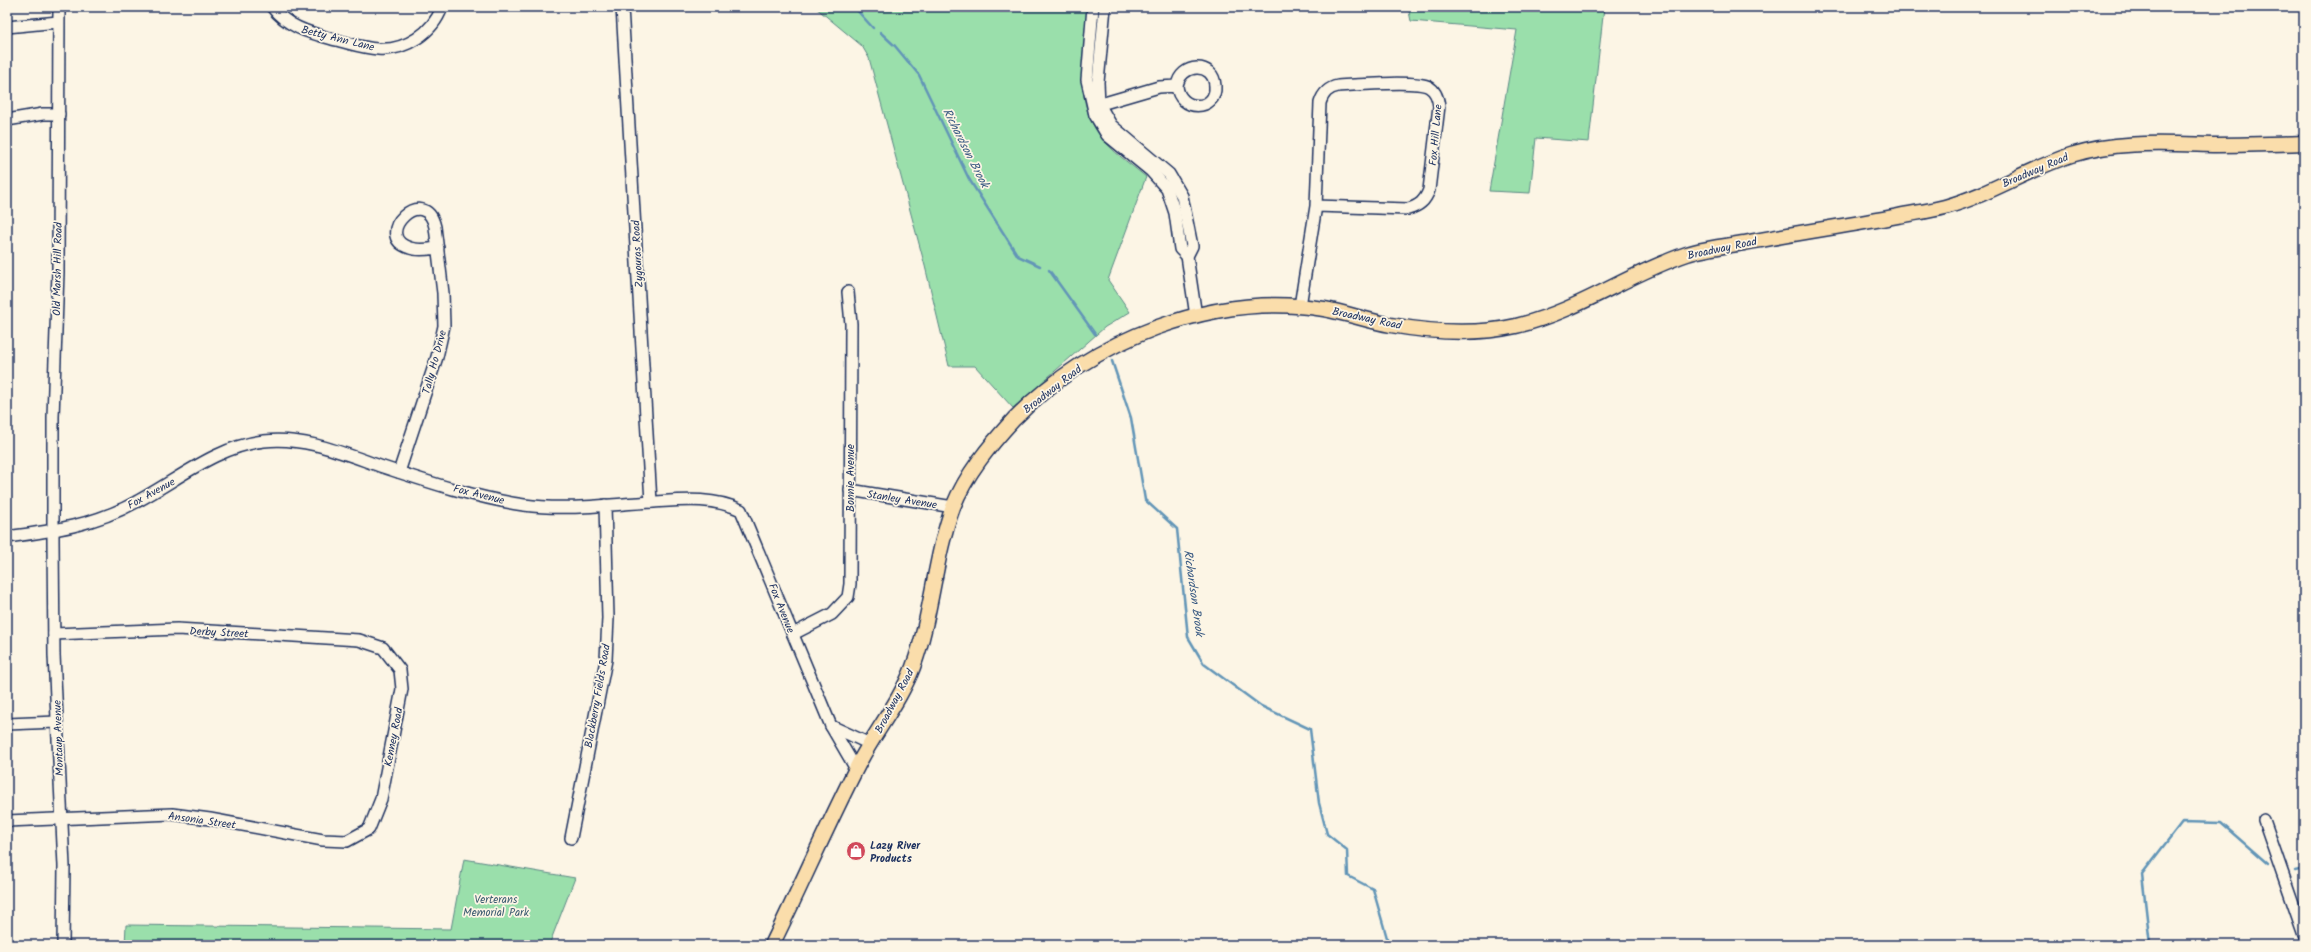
<svg xmlns="http://www.w3.org/2000/svg" width="2311" height="952" viewBox="0 0 2311 952" font-family="Kalam,sans-serif">
  <rect width="100%" height="100%" fill="#fcf5e5"/>
  <filter id="ink" filterUnits="userSpaceOnUse"><feTurbulence type="fractalNoise" baseFrequency=".025" numOctaves="2"/><feDisplacementMap in="SourceGraphic" scale="8" xChannelSelector="R" yChannelSelector="G"/><feConvolveMatrix kernelMatrix="1 2 1 2 8 2 1 2 1" color-interpolation-filters="sRGB"/></filter>
  <g filter="url(#ink)">
    <g fill="#9adfab" stroke="#5a8784">
      <path d="M815 7H1088C1084 53 1071 106 1106 143 1118 156 1133 166 1146 177L1108 280 1130 312 1105 327 1013 408 975 366H949L925 266 869 58 862 46Z"/>
      <polygon points="1408,7 1604,7 1589,142 1536,138 1530,193 1489,191 1517,30 1411,21"/>
      <polygon points="464,859 575,878 549,945 125,945 126,925 451,929"/>
    </g>
    <g fill="none" stroke-linecap="round" stroke-linejoin="round">
      <g stroke="#6295b7" stroke-width="2.5">
        <polyline points="854,7 873,28"/>
        <polyline points="880,32 895,46 919,75 969,179 1018,256 1040,266"/>
        <polyline points="1049,270 1095,334"/>
        <polyline points="1112,361 1131,418 1145,500 1177,529 1188,637 1204,664 1261,706 1310,729 1319,803 1327,834 1347,850 1348,876 1373,889 1389,945"/>
        <polyline points="2295,871 2304,869"/>
        <polyline points="2150,945 2142,874 2182,822 2221,823 2268,864"/>
      </g>
      <g stroke="#1b2f5e" stroke-width="14">
        <g id="minor">
          <polyline points="59,7 58,272 53,417 53,541 54,655 64,866 63,945"/>
          <path d="M272 7C288 28 311 33 336 40 349 43 363 48 378 49 405 51 433 33 442 7"/>
          <polyline points="622,7 651,502"/>
          <polyline points="1093,7 1087,80 1095,115 1107,135 1151,171 1167,189 1175,213 1180,249 1187,256"/>
          <polyline points="1105,7 1098,82 1099,104 1111,125 1169,174 1182,196 1192,246 1187,256 1196,316"/>
          <polyline points="7,27 58,22"/>
          <path d="M1094 106 1159 87 1177 86C1180 63 1214 61 1215 86 1217 112 1179 112 1177 86"/>
          <polyline points="7,120 43,114 59,114"/>
          <path d="M1300 306 1316 206 1320 103C1323 93 1328 88 1338 86 1355 85 1417 80 1429 87 1436 91 1438 98 1439 106L1429 190C1425 201 1419 206 1408 209L1316 206"/>
          <path d="M399 472 437 357 444 326 443 293 435 227C425 182 370 236 410 248 418 251 429 249 438 248"/>
          <polyline points="850,490 953,507"/>
          <path d="M7 537C53 531 95 525 136 502 176 481 217 446 264 441 304 436 345 454 383 467 428 482 477 498 524 505 567 511 611 504 654 502 684 500 713 497 741 510L831 726 856 769"/>
          <polyline points="793,634 832,614 848,597 850,584 851,324 848,292"/>
          <polyline points="7,724 57,722"/>
          <polyline points="831,726 870,744"/>
          <polyline points="2264,820 2304,935"/>
          <polyline points="7,821 172,814 210,819 323,840 347,841 369,829 381,799 402,689 400,670 383,648 359,640 177,629 54,634"/>
          <polyline points="571,838 606,660 608,618 605,505"/>
        </g>
      </g>
      <g stroke="#1b2f5e" stroke-width="17">
        <path id="major" d="M772 945C802 884 829 821 860 761 877 729 900 701 913 667 932 616 934 558 953 507 966 474 990 445 1014 419 1091 340 1213 291 1324 309 1347 313 1368 321 1391 325 1430 332 1477 335 1516 326 1579 311 1627 274 1687 254 1705 248 1725 246 1744 243 1795 233 1846 226 1898 216 1913 213 1930 211 1945 207 1989 195 2028 169 2071 155 2117 140 2169 144 2216 145 2246 145 2275 144 2304 143"/>
      </g>
      <use href="#minor" stroke="#fcf5e5" stroke-width="11"/>
      <use href="#major" stroke="#faddab" stroke-width="14"/>
    </g>
  </g>
  <defs>
    <g id="shop-disc" transform="scale(1)"><circle r="9.5" fill="#d1495b" stroke="#fcf5e5"/><path d="M-5-2.5h2.3a2.7 3.5 0 0 1 5.4 0H5L5.5 6h-11ZM-1.5-2.5h3a1.5 2.3 0 0 0-3 0Z" fill="#fff"/></g>
  </defs>
  <g fill-rule="evenodd">
    <use href="#shop-disc" x="856" y="851"/>
  </g>
  <g text-anchor="middle" stroke-width="3.5" stroke-linejoin="round" paint-order="stroke">
    <g font-size="11" fill="#1b2f5e" stroke="#fcf5e5">
      <text transform="translate(338 38) rotate(14)" y="4">Betty Ann Lane</text>
      <text transform="translate(1435 135) rotate(-85)" y="4">Fox Hill Lane</text>
      <text transform="translate(2035 170) rotate(-23)" y="4">Broadway Road</text>
      <text transform="translate(1722 248) rotate(-12)" y="4">Broadway Road</text>
      <text transform="translate(637 254) rotate(-93)" y="4">Zygouras Road</text>
      <text transform="translate(57 269) rotate(-89)" y="4">Old Marsh Hill Road</text>
      <text transform="translate(1367 318) rotate(12)" y="4">Broadway Road</text>
      <text transform="translate(434 362) rotate(-75)" y="4">Tally Ho Drive</text>
      <text transform="translate(1052 389) rotate(-38)" y="4">Broadway Road</text>
      <text transform="translate(850 478) rotate(-90)" y="4">Bonnie Avenue</text>
      <text transform="translate(151 493) rotate(-29)" y="4">Fox Avenue</text>
      <text transform="translate(479 494) rotate(14)" y="4">Fox Avenue</text>
      <text transform="translate(902 499) rotate(9)" y="4">Stanley Avenue</text>
      <text transform="translate(782 608) rotate(68)" y="4">Fox Avenue</text>
      <text transform="translate(219 632) rotate(3)" y="4">Derby Street</text>
      <text transform="translate(597 696) rotate(-80)" y="4">Blackberry Fields Road</text>
      <text transform="translate(894 701) rotate(-62)" y="4">Broadway Road</text>
      <text transform="translate(393 737) rotate(-79)" y="4">Kenney Road</text>
      <text transform="translate(58 738) rotate(-92)" y="4">Montaup Avenue</text>
      <text transform="translate(202 820) rotate(8)" y="4">Ansonia Street</text>
    </g>
    <g font-size="11" font-weight="bold" fill="#1b2f5e" stroke="#fcf5e5" text-anchor="start">
      <text x="870" y="849">Lazy River<tspan x="870" dy="13">Products</tspan></text>
    </g>
    <g font-size="11" fill="#3b5b71" stroke="#fcf5e5">
      <text x="496" y="903">Verterans<tspan x="496" dy="13">Memorial Park</tspan></text>
    </g>
    <g font-size="12" font-style="italic" fill="#395a83" stroke="#fcf5e5">
      <text transform="translate(966 148) rotate(63)" y="4">Richardson Brook</text>
      <text transform="translate(1194 593) rotate(82)" y="4">Richardson Brook</text>
    </g>
  </g>
  <rect width="2311" height="952" fill="none" stroke="#fcf5e5" stroke-width="24"/>
  <rect x="12" y="12" width="2287" height="928" fill="none" stroke="#1b2f5e" stroke-width="1.5" filter="url(#ink)"/>
</svg>
